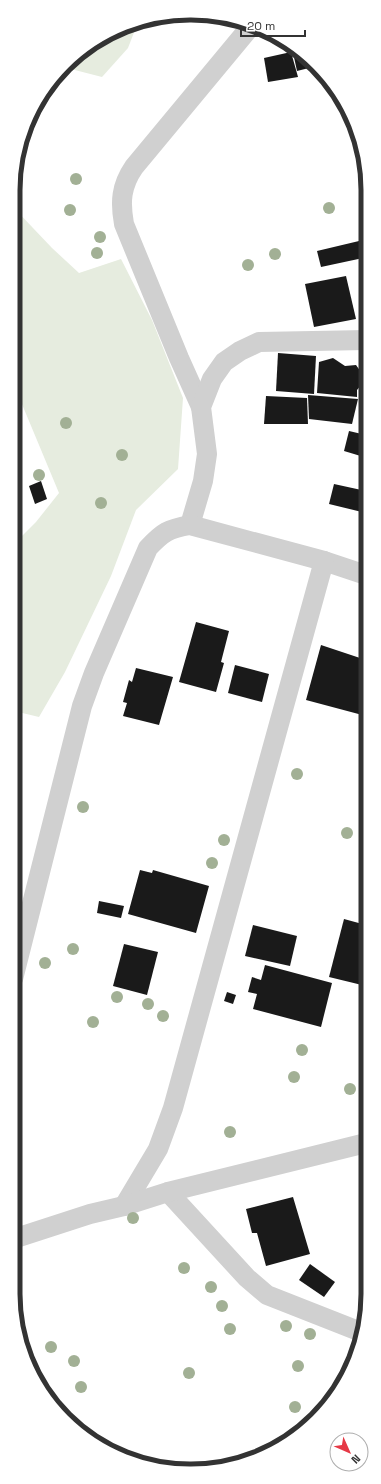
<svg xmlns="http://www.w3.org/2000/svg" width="381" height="1484" viewBox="0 0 381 1484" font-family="'Space Grotesk',sans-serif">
  <rect width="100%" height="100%" fill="#fff"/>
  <g fill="#e6ecdf">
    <polygon points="138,22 128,48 102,77 67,68 83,50"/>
    <polygon points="14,208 52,248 79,273 121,259 152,320 183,398 178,469 136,510 111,576 65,672 39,717 14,711 14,544 36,522 59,493 19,397 14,359"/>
  </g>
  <g fill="#1a1a1a">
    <polygon points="292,48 312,62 313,67 297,71"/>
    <polygon points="291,52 298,77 268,82 264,58"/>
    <polygon points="359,241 363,258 321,267 317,251"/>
    <polygon points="346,276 356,319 314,327 305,284"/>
    <polygon points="278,353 316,356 314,394 276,391"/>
    <polygon points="333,358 345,366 356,365 366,379 357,390 357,397 317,393 319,362"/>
    <polygon points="308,395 358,399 352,424 309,419"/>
    <polygon points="266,396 307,398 308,424 264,424"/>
    <polygon points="349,431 366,435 366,446 364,457 344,451"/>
    <polygon points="41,481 47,499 35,504 29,486"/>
    <polygon points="334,484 366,491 366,513 329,504"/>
    <polygon points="196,622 229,631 221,662 224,663 216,692 179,682"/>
    <polygon points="321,645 366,660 366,716 306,700"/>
    <polygon points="235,665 269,674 262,702 228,693"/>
    <polygon points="136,668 173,677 159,725 123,716 127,703 123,702 129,680 132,682"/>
    <polygon points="140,870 152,873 153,870 209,886 196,933 128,914"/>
    <polygon points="99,901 124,906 121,918 97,913"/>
    <polygon points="344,919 366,925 366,986 329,977"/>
    <polygon points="253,925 297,936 290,966 245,956"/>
    <polygon points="124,944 158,952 147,995 113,986"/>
    <polygon points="265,965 332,983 321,1027 253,1009 257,994 248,992 252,977 261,980"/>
    <polygon points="227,992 236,995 233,1004 224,1001"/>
    <polygon points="293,1197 310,1254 266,1266 257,1233 252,1233 246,1209"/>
    <polygon points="310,1264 335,1282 324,1297 299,1280"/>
  </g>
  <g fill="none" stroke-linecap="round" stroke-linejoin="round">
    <g stroke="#d0d0d0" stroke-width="20">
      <path d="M201 407 179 358 124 224C120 202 121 186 134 167L251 26"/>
      <polyline points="190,525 203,481 207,454 201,407 212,379 224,362 240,351 259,342 366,340"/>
      <path d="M13 979 82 706 94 673 148 548C163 532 168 529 190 525L324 561 366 575"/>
      <polyline points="168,1192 247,1278 267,1295 361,1332"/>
      <polyline points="124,1206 158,1149 173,1108 324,561"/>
      <polyline points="13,1239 90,1214 124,1206 168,1192 366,1143"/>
    </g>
  </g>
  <g fill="#a2b095">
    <circle cx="76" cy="179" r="6"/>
    <circle cx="329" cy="208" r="6"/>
    <circle cx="70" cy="210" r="6"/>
    <circle cx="100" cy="237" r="6"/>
    <circle cx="97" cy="253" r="6"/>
    <circle cx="275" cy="254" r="6"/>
    <circle cx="248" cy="265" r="6"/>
    <circle cx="66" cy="423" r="6"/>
    <circle cx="122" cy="455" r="6"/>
    <circle cx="39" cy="475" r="6"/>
    <circle cx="101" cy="503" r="6"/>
    <circle cx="297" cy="774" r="6"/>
    <circle cx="83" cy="807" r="6"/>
    <circle cx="347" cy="833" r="6"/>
    <circle cx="224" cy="840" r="6"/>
    <circle cx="212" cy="863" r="6"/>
    <circle cx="73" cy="949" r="6"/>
    <circle cx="45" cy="963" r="6"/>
    <circle cx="117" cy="997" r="6"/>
    <circle cx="148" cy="1004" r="6"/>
    <circle cx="163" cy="1016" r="6"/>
    <circle cx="93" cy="1022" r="6"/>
    <circle cx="302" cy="1050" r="6"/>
    <circle cx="294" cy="1077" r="6"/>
    <circle cx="350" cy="1089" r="6"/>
    <circle cx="230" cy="1132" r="6"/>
    <circle cx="133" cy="1218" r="6"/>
    <circle cx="184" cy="1268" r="6"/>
    <circle cx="211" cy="1287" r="6"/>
    <circle cx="222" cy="1306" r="6"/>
    <circle cx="286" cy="1326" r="6"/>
    <circle cx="230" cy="1329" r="6"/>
    <circle cx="310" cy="1334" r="6"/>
    <circle cx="51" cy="1347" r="6"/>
    <circle cx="74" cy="1361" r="6"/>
    <circle cx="298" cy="1366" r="6"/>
    <circle cx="189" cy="1373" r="6"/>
    <circle cx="81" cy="1387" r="6"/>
    <circle cx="295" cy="1407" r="6"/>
  </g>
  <path d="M0 0H381V1484H0ZM190 20H191A170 170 0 0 1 361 190V1294A170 170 0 0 1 191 1464H190A170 170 0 0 1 20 1294V190A170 170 0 0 1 190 20Z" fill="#fff" fill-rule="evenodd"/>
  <path fill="none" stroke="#333" stroke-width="5" d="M190 20H191A170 170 0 0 1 361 190V1294A170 170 0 0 1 191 1464H190A170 170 0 0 1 20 1294V190A170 170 0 0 1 190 20Z"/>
  <g transform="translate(349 1452) rotate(135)"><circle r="19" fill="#ffffff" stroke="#adadad"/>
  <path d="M0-3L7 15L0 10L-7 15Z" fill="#e63946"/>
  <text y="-6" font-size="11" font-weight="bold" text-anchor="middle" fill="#333333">N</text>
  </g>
  <path d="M241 30v6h64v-6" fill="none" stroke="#333333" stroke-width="2"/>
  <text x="247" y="30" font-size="12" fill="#333333" stroke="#ffffff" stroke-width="3" paint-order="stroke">20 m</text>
</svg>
